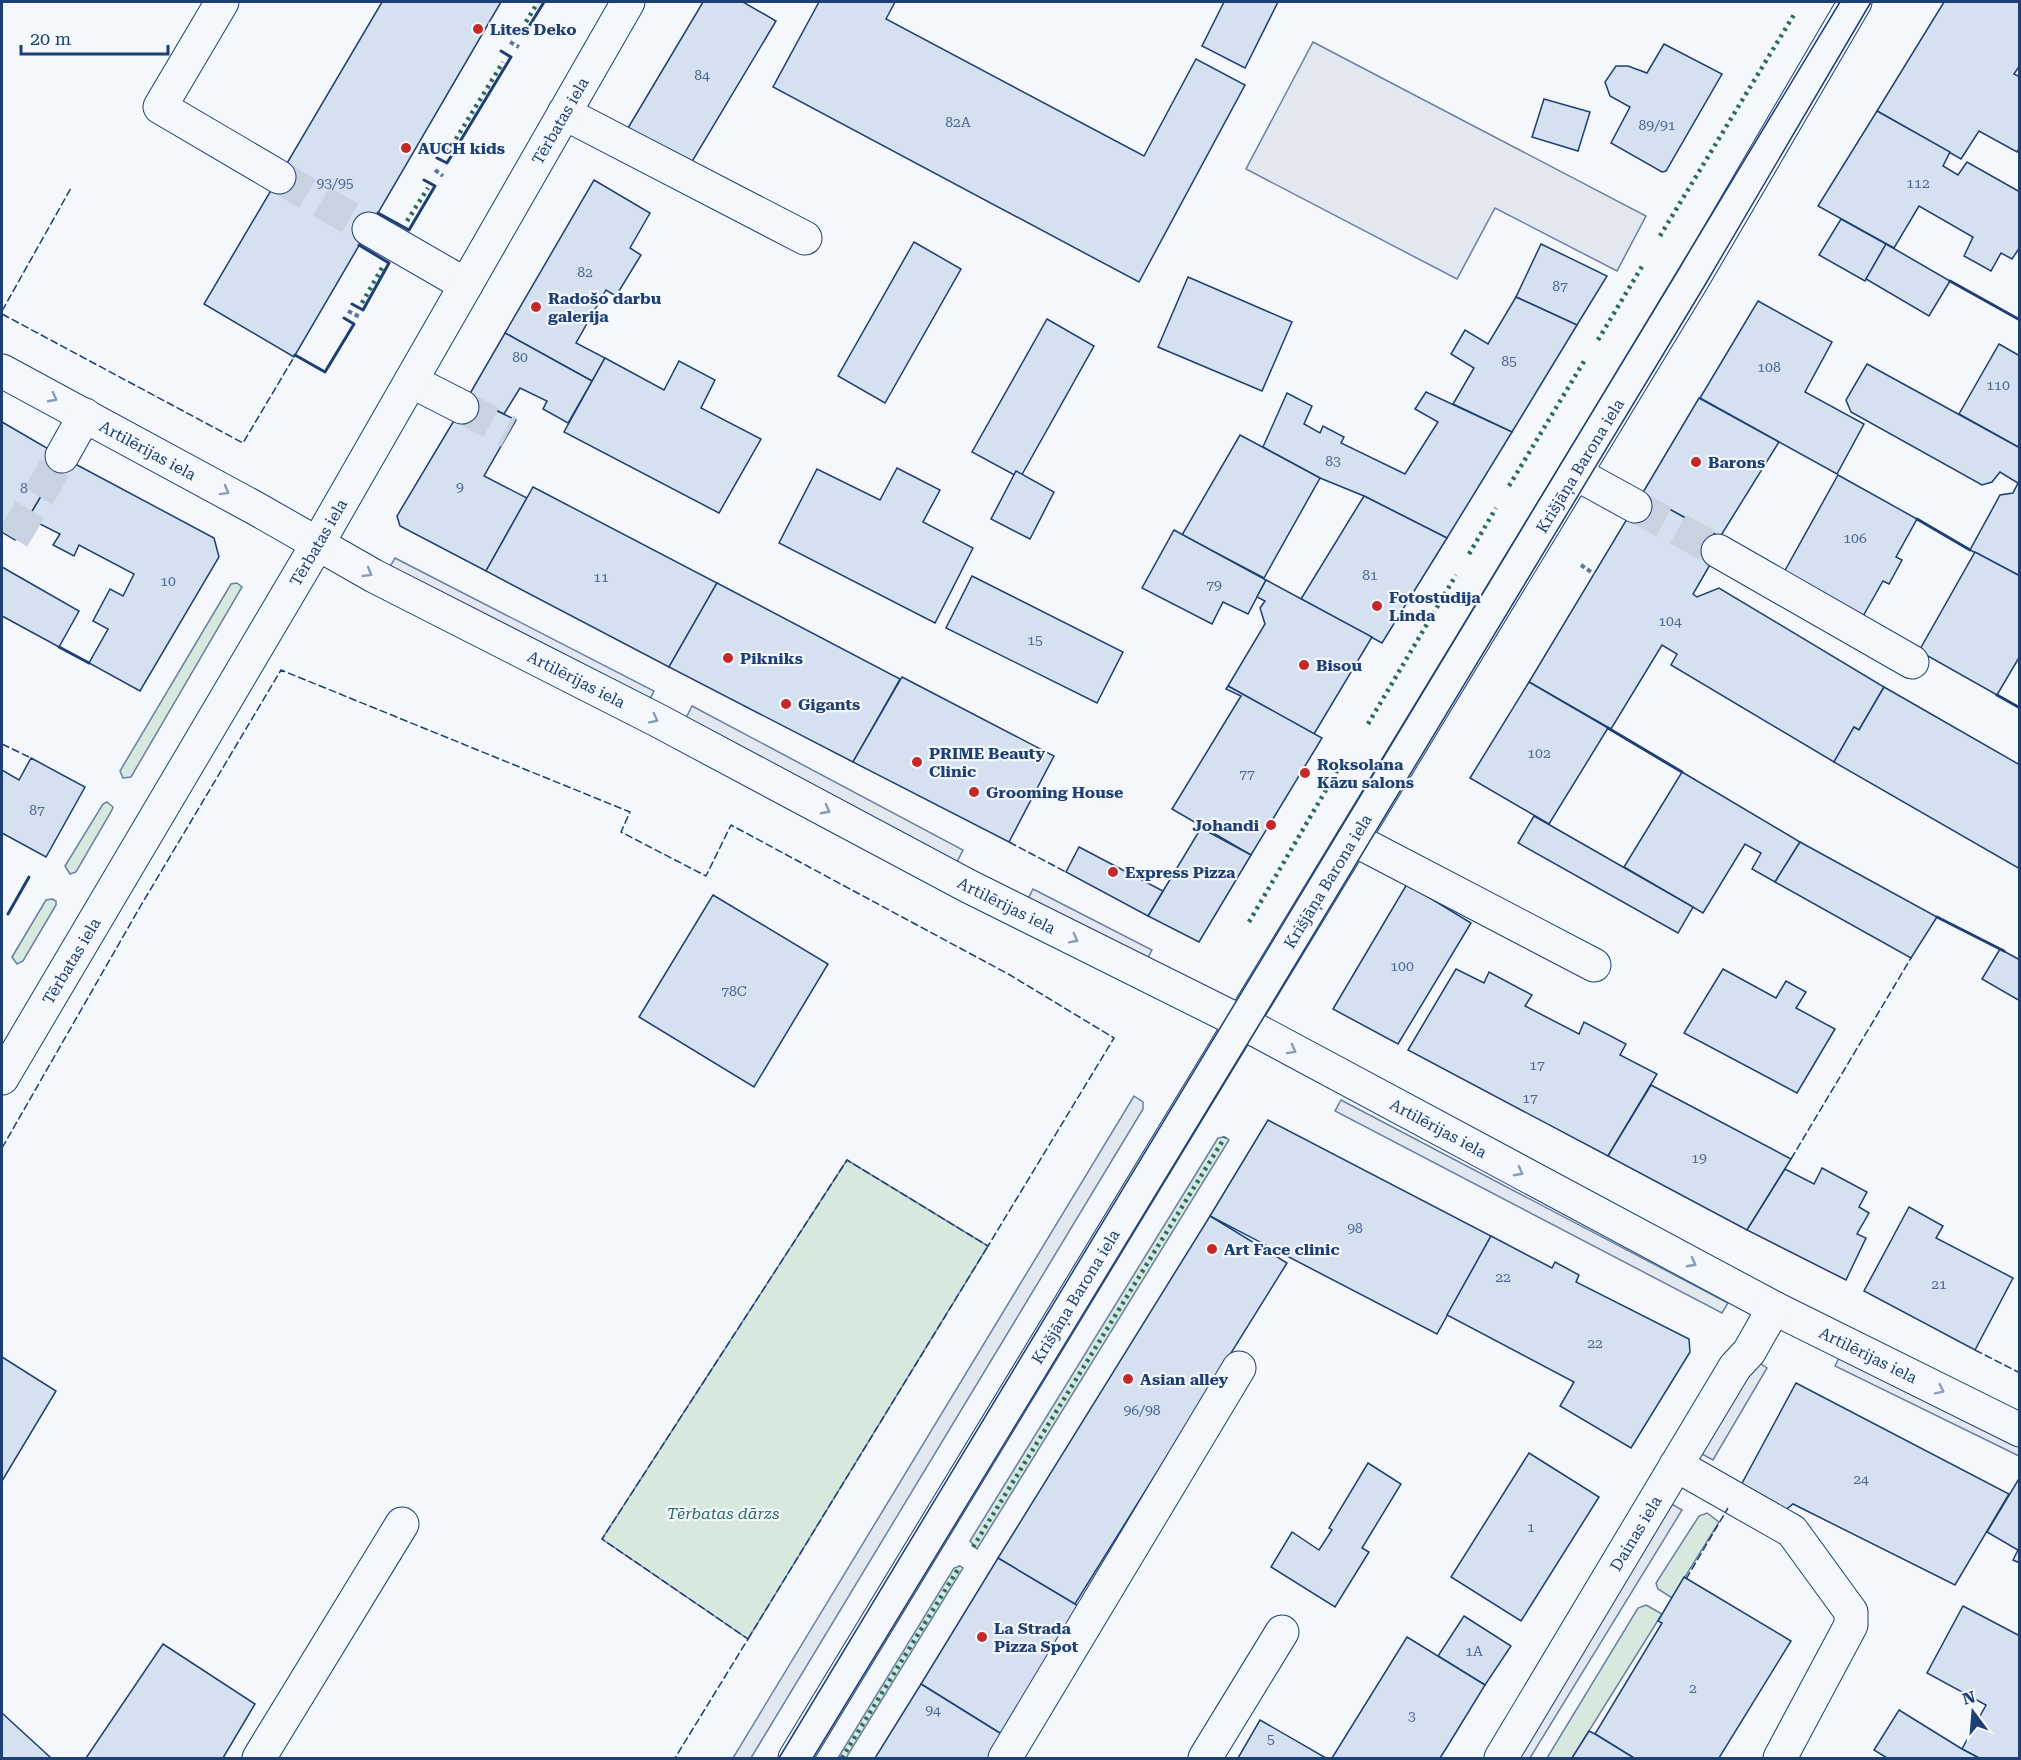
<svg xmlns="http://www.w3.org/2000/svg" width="2021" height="1760" viewBox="0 0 2021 1760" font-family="'Roboto Serif',serif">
  <rect width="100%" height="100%" fill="#f4f7fb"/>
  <g fill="#d7e8df" stroke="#687fa3" stroke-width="1.5">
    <polygon points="237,583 242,587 131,777 123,778 120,771 231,584"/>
    <polygon points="107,802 113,807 112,810 76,872 70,874 65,866 103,804"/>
    <polygon points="52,899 56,901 56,905 23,961 17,964 12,957 46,900"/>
    <polygon points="1225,1137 1229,1140 977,1549 970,1541 1218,1138"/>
    <polygon points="847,1160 988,1246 748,1639 602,1539"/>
    <polygon points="1707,1513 1719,1522 1672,1598 1658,1589 1656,1583 1699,1516"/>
    <polygon points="960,1566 963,1568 846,1758 838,1758 954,1568"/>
    <polygon points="1646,1605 1662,1614 1572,1758 1547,1758 1638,1608"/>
  </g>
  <g fill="#e3e8f0" stroke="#687fa3" stroke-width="1.5">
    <polygon points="1313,42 1646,216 1617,271 1495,208 1457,279 1246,169"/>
    <polygon points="395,558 654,691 647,705 387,572"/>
    <polygon points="692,706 963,850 955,866 684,722"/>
    <polygon points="1033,889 1152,950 1144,965 1025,905"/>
    <polygon points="1134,1096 1143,1102 1143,1109 751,1758 733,1758"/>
    <polygon points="1341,1100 1728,1303 1722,1313 1335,1111"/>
    <polygon points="1840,1356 2019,1444 2019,1456 1835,1366"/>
    <polygon points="1755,1360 1767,1368 1713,1460 1700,1453"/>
    <polygon points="1670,1503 1682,1510 1530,1758 1514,1758"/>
  </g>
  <g fill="#d5e0f0" stroke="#1d3f73" stroke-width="1.5">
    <polygon points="382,2 501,2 294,357 204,304"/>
    <polygon points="703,2 743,2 776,21 690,165 628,128"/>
    <polygon points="819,2 895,2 886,19 1144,156 1196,59 1245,85 1139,282 773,87"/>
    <polygon points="1224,2 1278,2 1245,68 1202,46"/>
    <polygon points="1944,2 2020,2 2020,65 2014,74 2020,77 2020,147 2017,152 1979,131 1961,159 1877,111"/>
    <polygon points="1664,44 1722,74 1666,171 1662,172 1611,143 1630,107 1610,96 1605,82 1616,66 1628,66 1647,73"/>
    <polygon points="1544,99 1590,112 1578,151 1532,137"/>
    <polygon points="1877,111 1950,152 1943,166 1958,175 1967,162 2020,192 2020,247 2012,259 2001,253 1991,271 1964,256 1973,237 1919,206 1894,248 1818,206"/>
    <polygon points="594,180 650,213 630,248 641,255 616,296 606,290 576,343 605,358 592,381 505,333"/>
    <polygon points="1841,219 1886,244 1865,281 1819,255"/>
    <polygon points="914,242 961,269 885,403 838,376"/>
    <polygon points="1541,244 1607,276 1577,325 1516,297"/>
    <polygon points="1886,244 1950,281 1929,316 1866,279"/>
    <polygon points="1188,277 1292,322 1262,391 1158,347"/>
    <polygon points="1516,297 1577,325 1512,432 1453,404 1474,368 1451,354 1465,330 1488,344"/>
    <polygon points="1758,301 1832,342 1805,392 1864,424 1837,474 1700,398"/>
    <polygon points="1047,319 1094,346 1020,478 972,452"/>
    <polygon points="505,333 592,381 568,423 543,409 547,401 520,388 504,414 468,397"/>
    <polygon points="1999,344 2020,356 2020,448 1959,414"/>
    <polygon points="605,358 664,390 679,361 715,380 701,408 761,439 719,513 564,432"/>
    <polygon points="1867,364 2020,448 2020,576 1970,550 2000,495 2013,493 2018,483 2000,472 1992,482 1982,485 1851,412 1846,400"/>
    <polygon points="1426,392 1512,432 1447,538 1364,496 1320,478 1263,447 1287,393 1312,406 1304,424 1320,433 1323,426 1344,437 1341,443 1405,474 1438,422 1415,409"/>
    <polygon points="468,397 516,420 484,476 527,498 486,571 400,526 397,516"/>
    <polygon points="1699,398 1779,442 1720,537 1642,494"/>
    <polygon points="2,422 64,458 15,540 2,532"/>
    <polygon points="1240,435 1320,478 1264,578 1182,535"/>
    <polygon points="64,458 214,538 219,557 140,691 89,663 108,629 93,621 110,589 123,596 134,574 79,545 74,556 53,545 60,534 28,518"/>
    <polygon points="897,468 940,490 923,522 973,548 935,623 779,543 817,469 880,500"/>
    <polygon points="1016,471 1054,492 1030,539 991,519"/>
    <polygon points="1838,475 1917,519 1896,557 1902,560 1889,584 1883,581 1862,618 1783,574"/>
    <polygon points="533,487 717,583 669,667 486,571"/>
    <polygon points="1642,494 1720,537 1718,551 1693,594 1697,597 1719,588 1884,687 1859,730 1854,727 1834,762 1671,665 1677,654 1662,645 1611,729 1529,682"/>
    <polygon points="1364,496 1447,538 1382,643 1301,599"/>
    <polygon points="1174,530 1266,580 1248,614 1223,602 1212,624 1142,588"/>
    <polygon points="1975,552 2020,576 2020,656 1997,695 1919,651"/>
    <polygon points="2,567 79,611 59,647 2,616"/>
    <polygon points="972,576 1123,652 1097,703 946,628"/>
    <polygon points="1266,580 1372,637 1314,734 1228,686 1265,624 1260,608 1265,601 1257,597"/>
    <polygon points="717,583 900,679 853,762 669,667"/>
    <polygon points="902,677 1054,756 1009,842 853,762"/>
    <polygon points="1529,682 1608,728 1549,824 1470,778"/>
    <polygon points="1228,686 1322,738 1251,855 1172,809 1241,696 1226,689"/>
    <polygon points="1884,687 2020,765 2020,869 1834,762 1854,727 1859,730"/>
    <polygon points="31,758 85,787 46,857 2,833 2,770 19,780"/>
    <polygon points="1682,772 1800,842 1775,882 1752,869 1761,853 1745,844 1703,913 1624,867"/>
    <polygon points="1534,816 1693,907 1678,933 1518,843"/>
    <polygon points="1201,828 1251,855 1199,942 1148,916"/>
    <polygon points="1800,842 1937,917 1911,958 1775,882"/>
    <polygon points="1079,847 1163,891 1148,916 1066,872"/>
    <polygon points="1407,884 1471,923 1398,1044 1333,1009"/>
    <polygon points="713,895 828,964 754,1087 639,1017"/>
    <polygon points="2000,949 2020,960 2020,1001 1982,979"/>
    <polygon points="1456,969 1484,983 1489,972 1532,995 1525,1006 1579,1034 1584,1022 1626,1044 1620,1055 1657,1074 1608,1156 1408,1050"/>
    <polygon points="1723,969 1776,998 1786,981 1806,992 1796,1008 1835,1029 1797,1093 1684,1033"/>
    <polygon points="1651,1085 1791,1159 1747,1230 1608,1156"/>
    <polygon points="1268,1120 1491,1236 1437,1334 1210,1216"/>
    <polygon points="1822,1168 1867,1192 1859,1207 1869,1213 1857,1234 1866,1238 1846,1280 1747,1230 1785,1169 1814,1184"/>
    <polygon points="1909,1207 1943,1226 1936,1238 2013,1278 1975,1350 1864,1291"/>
    <polygon points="1210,1216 1287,1263 1075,1604 998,1558"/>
    <polygon points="1491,1236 1552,1268 1555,1262 1579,1275 1576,1282 1689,1339 1690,1352 1631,1448 1560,1406 1574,1382 1447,1315"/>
    <polygon points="2,1357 56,1391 2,1481"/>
    <polygon points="1796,1383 2009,1494 1955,1585 1793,1504 1784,1511 1740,1487"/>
    <polygon points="1529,1453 1599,1497 1521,1621 1451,1577"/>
    <polygon points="1368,1463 1401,1484 1362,1548 1369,1552 1335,1607 1271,1567 1292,1532 1319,1550 1332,1530 1329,1528"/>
    <polygon points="2020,1477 2020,1563 2013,1560 2018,1550 1987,1532"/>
    <polygon points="998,1558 1080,1607 1003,1735 921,1684"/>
    <polygon points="1684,1577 1791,1641 1719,1758 1634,1758 1595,1734 1662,1623 1658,1621"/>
    <polygon points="1963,1606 2020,1636 2020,1758 1979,1758 1962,1749 1986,1705 1927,1673"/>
    <polygon points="1464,1616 1511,1646 1485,1685 1438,1656"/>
    <polygon points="1407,1637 1485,1685 1447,1747 1440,1758 1332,1758"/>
    <polygon points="163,1644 255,1704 223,1758 86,1758"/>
    <polygon points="921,1684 1003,1735 990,1758 875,1758"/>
    <polygon points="1899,1710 1962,1749 1979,1758 1887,1758 1874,1750"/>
    <polygon points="2,1713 51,1758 2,1758"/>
    <polygon points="1260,1720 1326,1758 1238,1758"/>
    <polygon points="1589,1731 1595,1734 1634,1758 1572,1758"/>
  </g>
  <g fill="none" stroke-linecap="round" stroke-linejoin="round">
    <g stroke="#c9d2e0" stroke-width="33" stroke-dasharray="33 16" stroke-linecap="butt">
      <polyline points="279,177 369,229"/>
      <polyline points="462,407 509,432"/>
      <polyline points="1635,506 1718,551"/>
      <polyline points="13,538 62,456"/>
    </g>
    <g stroke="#1d3f73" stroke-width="35">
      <g id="minor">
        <polyline points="222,2 160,107 279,177"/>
        <polyline points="564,113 805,238"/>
        <polyline points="369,229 466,285"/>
        <path id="s1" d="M2 371 255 508 374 576 657 720 968 886 1241 1022 1774 1308 2020 1430"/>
        <polyline points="411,381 462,407"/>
        <polyline points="62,456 85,415"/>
        <polyline points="1575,473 1635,506"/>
        <polyline points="1718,551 1912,662"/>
        <polyline points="1353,839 1594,965"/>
        <path id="s2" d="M2 1078 318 543 628 2"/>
        <polyline points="1676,1465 1792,1531 1851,1612 1851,1625 1780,1758"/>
        <polyline points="259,1758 402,1524"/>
        <path id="s3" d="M795 1758 1693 279 1855 2"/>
        <polyline points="1005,1758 1239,1368"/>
        <polyline points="1205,1758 1282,1632"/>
        <path id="s4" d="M1501 1758 1735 1367 1749 1352 1774 1308"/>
      </g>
    </g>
    <g stroke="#5e769c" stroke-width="4" stroke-dasharray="4.5 3" stroke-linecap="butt">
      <polyline points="510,42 519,47"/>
      <polyline points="435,170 443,176"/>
      <polyline points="348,311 360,317"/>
      <polyline points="1581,565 1594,574"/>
    </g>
    <use href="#minor" stroke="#f4f7fb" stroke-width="33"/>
    <g stroke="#1d3f73" stroke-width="1.5">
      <polyline points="779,1758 1840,2"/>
      <polyline points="813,1758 1256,1030 1705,285 1871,2"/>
    </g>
    <g stroke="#2c6c60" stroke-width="4.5" stroke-dasharray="3 4.5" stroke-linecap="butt">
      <polyline points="526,22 538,2"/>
      <polyline points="448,152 503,62"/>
      <polyline points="407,221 428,188"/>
      <polyline points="1660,236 1795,13"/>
      <polyline points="362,303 383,266"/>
      <polyline points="1598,340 1644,263"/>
      <polyline points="1509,486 1586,358"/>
      <polyline points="1469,554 1496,508"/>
      <polyline points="1368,724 1456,575"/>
      <polyline points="1249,922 1344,759"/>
      <polyline points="973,1547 1225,1137"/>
      <polyline points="842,1758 960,1566"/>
    </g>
    <g stroke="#1d3f73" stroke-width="1.5" stroke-dasharray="8 3" stroke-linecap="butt">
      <polyline points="2,311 71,188"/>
      <polyline points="2,314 243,443 294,357"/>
      <polyline points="2,744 31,758"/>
      <polyline points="1009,842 1066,872"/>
      <polyline points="2,1148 140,907 281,670 630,812 621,832 706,876 731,825 1010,975 1114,1038 988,1246 847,1160 602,1539 748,1639 675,1758"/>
      <polyline points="1791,1159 1911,958"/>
      <polyline points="1975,1350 2020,1373"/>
      <polyline points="1686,1579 1728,1508"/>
      <polyline points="748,1639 988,1246"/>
    </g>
    <g stroke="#1d3f73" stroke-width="3">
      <polyline points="514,28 525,33 544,2"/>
      <polyline points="437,158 447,163 511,57 501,51"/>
      <polyline points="378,213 409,230 435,186 424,180"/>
      <polyline points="1950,281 2020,320"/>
      <polyline points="352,304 363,310 389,263 359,245"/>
      <polyline points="295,355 325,372 354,324 344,318"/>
      <polyline points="1917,519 1970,550"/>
      <polyline points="59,647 89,663"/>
      <polyline points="1997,695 2020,708"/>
      <polyline points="1608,728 1682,772"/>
      <polyline points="8,914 29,877"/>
      <polyline points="1937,917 2004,951"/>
    </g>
  </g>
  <defs><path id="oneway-chevron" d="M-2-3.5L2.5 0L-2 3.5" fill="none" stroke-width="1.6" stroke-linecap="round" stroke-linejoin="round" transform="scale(1.5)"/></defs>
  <g stroke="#889bb7">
    <use href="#oneway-chevron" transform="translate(53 398) rotate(28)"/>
    <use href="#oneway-chevron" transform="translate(225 491) rotate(29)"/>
    <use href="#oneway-chevron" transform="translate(368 573) rotate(30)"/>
    <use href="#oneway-chevron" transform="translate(654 719) rotate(27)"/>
    <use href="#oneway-chevron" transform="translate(826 810) rotate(28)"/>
    <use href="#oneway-chevron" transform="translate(1074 939) rotate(27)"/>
    <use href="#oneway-chevron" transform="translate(1292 1050) rotate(29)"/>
    <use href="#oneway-chevron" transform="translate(1519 1172) rotate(28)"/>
    <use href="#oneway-chevron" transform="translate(1692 1263) rotate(28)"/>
    <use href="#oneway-chevron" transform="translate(1940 1390) rotate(26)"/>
  </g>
  <g fill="#c62828" stroke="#f4f7fb" stroke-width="2">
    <circle cx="478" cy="29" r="6"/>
    <circle cx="406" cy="148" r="6"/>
    <circle cx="536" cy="307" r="6"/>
    <circle cx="1696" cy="462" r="6"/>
    <circle cx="1377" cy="606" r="6"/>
    <circle cx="728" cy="658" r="6"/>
    <circle cx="1304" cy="665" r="6"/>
    <circle cx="786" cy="704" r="6"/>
    <circle cx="917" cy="762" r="6"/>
    <circle cx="1305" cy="773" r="6"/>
    <circle cx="974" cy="792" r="6"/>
    <circle cx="1271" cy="825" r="6"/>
    <circle cx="1113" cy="872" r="6"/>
    <circle cx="1212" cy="1249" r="6"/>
    <circle cx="1128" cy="1379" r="6"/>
    <circle cx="982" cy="1637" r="6"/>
  </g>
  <g text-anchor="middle" stroke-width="4.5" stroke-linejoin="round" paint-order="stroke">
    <g font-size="14" fill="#4b6792">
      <text x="702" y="80">84</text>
      <text x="958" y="127">82A</text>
      <text x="1657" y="130">89/91</text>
      <text x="335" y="188">93/95</text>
      <text x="1918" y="188">112</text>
      <text x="585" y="277">82</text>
      <text x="1560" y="291">87</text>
      <text x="520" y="362">80</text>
      <text x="1509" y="366">85</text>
      <text x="1769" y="372">108</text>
      <text x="1998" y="390">110</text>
      <text x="1333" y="466">83</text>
      <text x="460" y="492">9</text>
      <text x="24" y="493">8</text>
      <text x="1855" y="543">106</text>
      <text x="1370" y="580">81</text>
      <text x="601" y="582">11</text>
      <text x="168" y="586">10</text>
      <text x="1214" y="590">79</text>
      <text x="1670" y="626">104</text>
      <text x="1035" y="645">15</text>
      <text x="1539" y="758">102</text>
      <text x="1247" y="779">77</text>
      <text x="37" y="815">87</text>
      <text x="1402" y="971">100</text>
      <text x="734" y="996">78C</text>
      <text x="1537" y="1070">17</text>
      <text x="1530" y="1103">17</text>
      <text x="1699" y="1163">19</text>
      <text x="1355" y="1233">98</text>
      <text x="1503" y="1282">22</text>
      <text x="1939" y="1289">21</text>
      <text x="1595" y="1348">22</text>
      <text x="1142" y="1415">96/98</text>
      <text x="1861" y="1484">24</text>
      <text x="1531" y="1532">1</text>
      <text x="1474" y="1656">1A</text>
      <text x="1693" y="1693">2</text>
      <text x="933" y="1715">94</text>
      <text x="1412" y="1721">3</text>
      <text x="1271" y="1744">5</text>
    </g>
    <g font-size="16" font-weight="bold" fill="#1d3f73" stroke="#f4f7fb" text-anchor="start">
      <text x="490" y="35">Lites Deko</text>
      <text x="418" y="154">AUCH kids</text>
      <text x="548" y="304">Radošo darbu<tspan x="548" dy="18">galerija</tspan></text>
      <text x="1708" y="468">Barons</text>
      <text x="1389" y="603">Fotostudija<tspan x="1389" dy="18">Linda</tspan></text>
      <text x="740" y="664">Pikniks</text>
      <text x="1316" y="671">Bisou</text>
      <text x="798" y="710">Gigants</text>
      <text x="929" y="759">PRIME Beauty<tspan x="929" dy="18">Clinic</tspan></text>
      <text x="1317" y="770">Roksolana<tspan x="1317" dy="18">Kāzu salons</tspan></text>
      <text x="986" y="798">Grooming House</text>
      <text x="1259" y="831" text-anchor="end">Johandi</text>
      <text x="1125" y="878">Express Pizza</text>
      <text x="1224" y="1255">Art Face clinic</text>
      <text x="1140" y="1385">Asian alley</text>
      <text x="994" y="1634">La Strada<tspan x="994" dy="18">Pizza Spot</tspan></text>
    </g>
    <g font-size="16" fill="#1d3f73" stroke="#f4f7fb">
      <text dy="6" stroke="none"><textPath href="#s2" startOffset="1108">Tērbatas iela</textPath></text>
      <text dy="6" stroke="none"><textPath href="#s1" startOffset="166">Artilērijas iela</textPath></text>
      <text dy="6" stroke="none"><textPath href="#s3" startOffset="1512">Krišjāņa Barona iela</textPath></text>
      <text dy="6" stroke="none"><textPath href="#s2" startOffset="622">Tērbatas iela</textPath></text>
      <text dy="6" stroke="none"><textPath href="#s1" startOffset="652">Artilērijas iela</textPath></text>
      <text dy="6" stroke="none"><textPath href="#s3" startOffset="1026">Krišjāņa Barona iela</textPath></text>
      <text dy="6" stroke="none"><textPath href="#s1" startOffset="1138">Artilērijas iela</textPath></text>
      <text dy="6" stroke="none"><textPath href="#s2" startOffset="136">Tērbatas iela</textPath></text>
      <text dy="6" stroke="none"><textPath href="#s1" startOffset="1624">Artilērijas iela</textPath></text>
      <text dy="6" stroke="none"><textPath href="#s3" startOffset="540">Krišjāņa Barona iela</textPath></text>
      <text dy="6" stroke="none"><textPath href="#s1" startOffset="2110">Artilērijas iela</textPath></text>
      <text dy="6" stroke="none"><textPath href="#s4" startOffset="262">Dainas iela</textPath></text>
    </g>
    <g font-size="16" font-style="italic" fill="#2c6c60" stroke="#f4f7fb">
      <text x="723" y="1519">Tērbatas dārzs</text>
    </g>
  </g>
  <rect width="2021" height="1760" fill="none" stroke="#1d3f73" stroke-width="6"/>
  <g transform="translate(1973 1712) rotate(344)" stroke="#f4f7fb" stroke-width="4.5" paint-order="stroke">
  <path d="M0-4.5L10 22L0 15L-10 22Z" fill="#1d3f73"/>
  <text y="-9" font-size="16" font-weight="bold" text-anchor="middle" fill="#1d3f73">N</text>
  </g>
  <path d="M21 45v9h147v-9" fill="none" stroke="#1d3f73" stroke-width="3"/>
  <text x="30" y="45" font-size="18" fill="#1d3f73" stroke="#f4f7fb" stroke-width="4.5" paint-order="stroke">20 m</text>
</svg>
